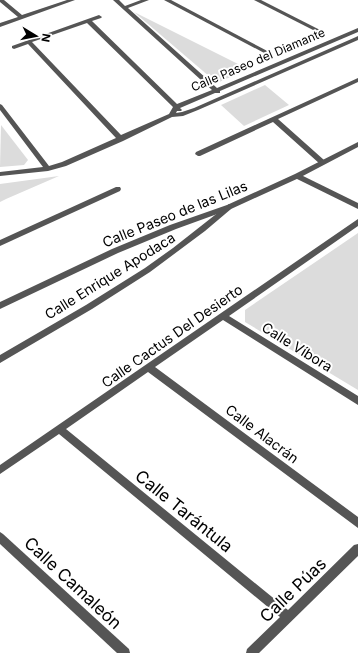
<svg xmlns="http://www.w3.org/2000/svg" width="358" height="653" viewBox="0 0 358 653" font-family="Inter,sans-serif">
  <rect width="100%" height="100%" fill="#fff"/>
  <g fill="#dcdcdc">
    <polygon points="134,12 248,69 217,83"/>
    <polygon points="265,85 289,105 244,126 221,105"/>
    <polygon points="1,125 28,160 24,165 0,167"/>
    <polygon points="59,176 6,199 0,202 0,184"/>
    <polygon points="358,233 358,390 245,322 245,310"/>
  </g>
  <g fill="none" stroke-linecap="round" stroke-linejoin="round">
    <g fill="#555" fill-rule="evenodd">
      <polygon points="0,0 4,0 22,15 67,0 75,0 0,27 0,23 18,17 0,2"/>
      <path d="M113 0H119L125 6 141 0H149L128 8 217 88 358 28V32L220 91V93H215L180 108 182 110 181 111H177L176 113 182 112 194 108 356 37 358 36V40L198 110 183 116 172 117 123 141 66 166 48 171 0 176V172L43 167 0 110V104L2 105 49 166 62 162 116 138 28 44 14 49 12 48V46L99 15 102 17 101 18 92 21 177 104 212 90ZM87 23 173 107 169 114 121 135 32 42Z"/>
      <polygon points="164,0 171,0 273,54 268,55"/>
      <polygon points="254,0 261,0 322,31 317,32"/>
      <polygon points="358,78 358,82 278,119 324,160 324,164 320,164 273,122 200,156 198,156 195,154 196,152"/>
      <polygon points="295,174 299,174 358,203 358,209 295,178"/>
      <polygon points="116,187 120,187 121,189 120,191 0,246 0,240"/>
      <polygon points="229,204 232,207 231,209 205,231 150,272 92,309 0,363 0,355 86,305 145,268 173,248"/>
      <polygon points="358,219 358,226 229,316 358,396 358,405 223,320 155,367 358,517 358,528 148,372 66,429 288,610 354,545 358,544 358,556 259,653 246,653 247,649 280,617 59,434 0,474 0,465"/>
      <polygon points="0,532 3,534 129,649 130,653 117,653 0,544"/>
    </g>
    <polygon fill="#555" fill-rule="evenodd" points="358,142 358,147 299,178 231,209 176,229 118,253 0,309 0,302 112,249 170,225 227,205 295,174"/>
  </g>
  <g text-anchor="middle" stroke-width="4" stroke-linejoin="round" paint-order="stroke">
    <g font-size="12" fill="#000" stroke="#fff">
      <text transform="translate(258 60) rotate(-23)" y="4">Calle Paseo del Diamante</text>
    </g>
    <g font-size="14" fill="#000" stroke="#fff">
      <text transform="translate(175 214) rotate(-22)" y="5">Calle Paseo de las Lilas</text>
      <text transform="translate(110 276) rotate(-32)" y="5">Calle Enrique Apodaca</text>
      <text transform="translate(172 336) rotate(-35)" y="5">Calle Cactus Del Desierto</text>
      <text transform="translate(297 347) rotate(32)" y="5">Calle Víbora</text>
      <text transform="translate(262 434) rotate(37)" y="5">Calle Alacrán</text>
    </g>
    <g font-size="17" fill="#000" stroke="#fff">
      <text transform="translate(184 511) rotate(39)" y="6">Calle Tarántula</text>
      <text transform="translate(73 583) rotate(43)" y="6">Calle Camaleón</text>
      <text transform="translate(293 590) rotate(-44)" y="6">Calle Púas</text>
    </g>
  </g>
  <g transform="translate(36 36) rotate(100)" stroke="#ffffff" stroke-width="3" paint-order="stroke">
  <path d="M0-3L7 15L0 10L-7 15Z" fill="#000000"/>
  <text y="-6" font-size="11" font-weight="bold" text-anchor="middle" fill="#000000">N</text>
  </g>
</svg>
